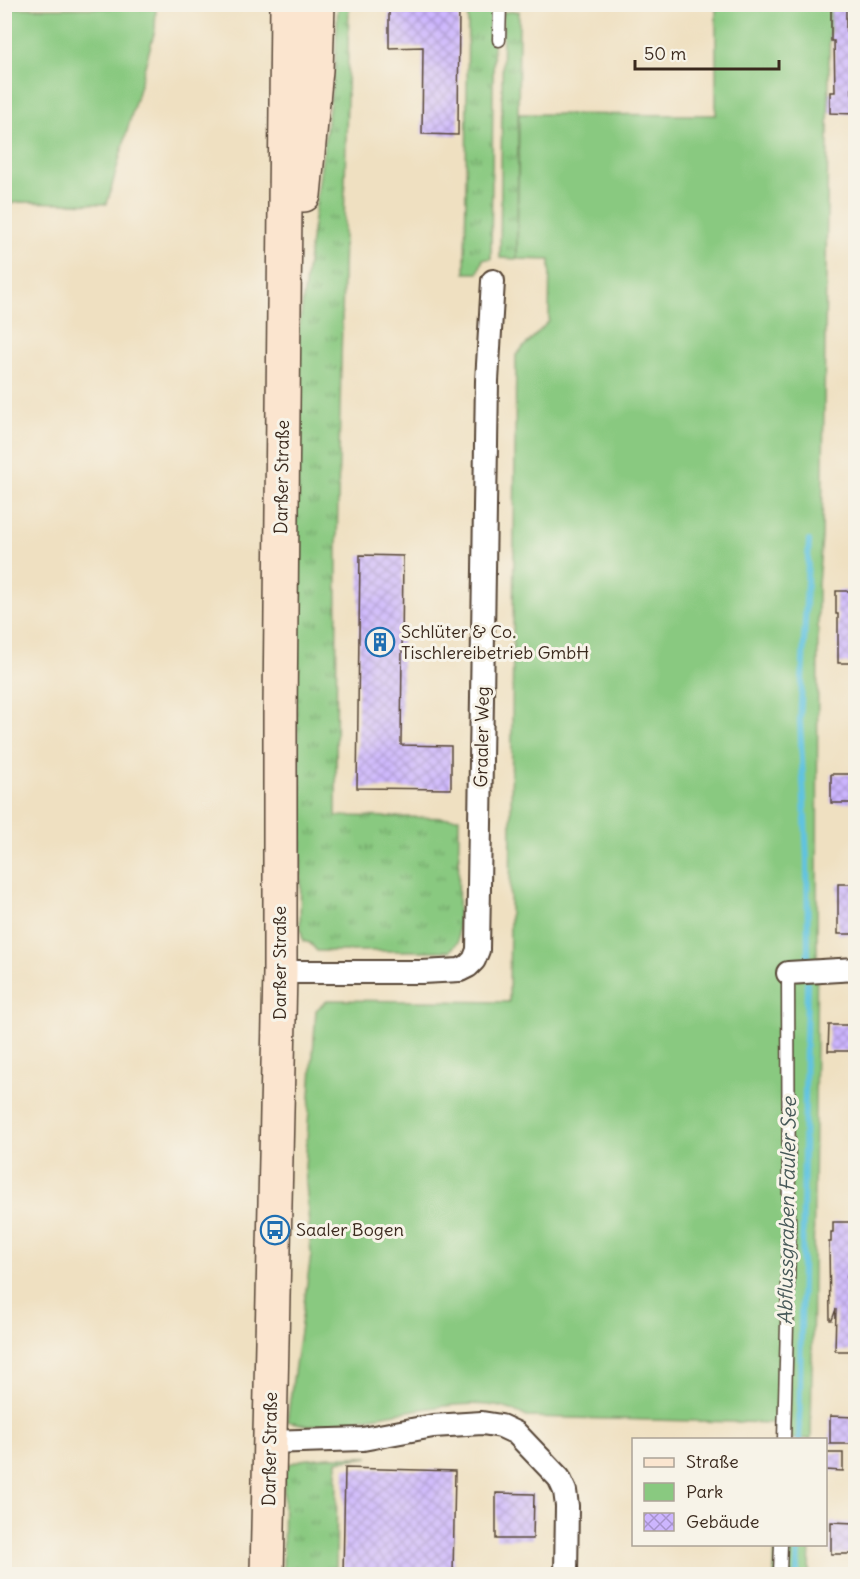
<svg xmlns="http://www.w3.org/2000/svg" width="860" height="1579" viewBox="0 0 860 1579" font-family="Delius,sans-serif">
  <defs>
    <pattern id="grass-tufts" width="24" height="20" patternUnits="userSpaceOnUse" patternTransform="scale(1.5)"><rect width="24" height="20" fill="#89c980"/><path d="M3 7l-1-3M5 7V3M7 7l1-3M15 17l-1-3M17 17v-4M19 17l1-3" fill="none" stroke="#71a368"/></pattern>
    <pattern id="building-cross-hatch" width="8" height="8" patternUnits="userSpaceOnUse" patternTransform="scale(1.5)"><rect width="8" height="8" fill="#ccb5fe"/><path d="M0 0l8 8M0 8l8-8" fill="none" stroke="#a793cd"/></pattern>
  </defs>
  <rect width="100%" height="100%" fill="#f7f3e8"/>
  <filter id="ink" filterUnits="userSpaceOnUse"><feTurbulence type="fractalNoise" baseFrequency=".0167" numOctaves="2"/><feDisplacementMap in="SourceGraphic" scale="12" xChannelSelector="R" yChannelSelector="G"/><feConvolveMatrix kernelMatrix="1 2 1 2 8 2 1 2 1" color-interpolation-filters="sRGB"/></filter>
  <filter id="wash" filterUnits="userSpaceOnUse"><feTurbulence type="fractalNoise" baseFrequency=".008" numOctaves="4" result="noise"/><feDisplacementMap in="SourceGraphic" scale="24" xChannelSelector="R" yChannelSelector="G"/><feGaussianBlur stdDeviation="1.35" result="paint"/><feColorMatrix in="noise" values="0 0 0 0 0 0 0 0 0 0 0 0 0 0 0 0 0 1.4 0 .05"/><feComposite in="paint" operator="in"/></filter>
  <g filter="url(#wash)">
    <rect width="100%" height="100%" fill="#efe0c1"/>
    <g fill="url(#grass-tufts)" stroke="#627a4f" stroke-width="1.5">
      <polygon points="349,4 337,545 336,816 459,818 458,942 450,951 317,951 310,943 303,941 300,925 302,813 294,664 299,328 335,65 338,5"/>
      <polygon points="468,5 494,5 491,259 483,259 478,273 465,273"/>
      <polygon points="519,11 517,259 500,258 503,12"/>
      <polygon points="328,1457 369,1457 337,1461 336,1574 283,1574 284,1466 301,1460"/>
    </g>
    <g fill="#89c980" stroke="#627a4f" stroke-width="1.5">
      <path d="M716 5H830L822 537 818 583 817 950 811 1439H777V1423L527 1417C490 1395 437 1407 396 1413 367 1418 338 1423 309 1426L287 1421 311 1255 305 1167 316 1010 328 1000 509 1002 516 355 549 321 550 260 517 259 519 114 716 115Z"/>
      <polygon points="5,8 156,8 155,30 107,204 19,202 5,205"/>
      <polygon points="775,1545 810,1545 809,1574 774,1574"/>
    </g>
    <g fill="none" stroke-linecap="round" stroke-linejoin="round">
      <g stroke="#61c3e0" stroke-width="6">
        <polyline points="808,957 807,859 800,721 809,541"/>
        <polyline points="799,1440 807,983"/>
        <polyline points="797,1574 798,1544"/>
      </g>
    </g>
    <g id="blocks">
      <g fill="url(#building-cross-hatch)">
        <polygon points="389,4 459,4 458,135 422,134 423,47 389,48"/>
        <polygon points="831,4 846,4 846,31 851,31 852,93 855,93 855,114 830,113 830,92 835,92 834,41 831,41"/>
        <polygon points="360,555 403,556 401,745 451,746 451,789 357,788"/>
        <polygon points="836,591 855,591 855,663 838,663 838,614 836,614"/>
        <polygon points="831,774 852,774 851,803 831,803"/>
        <rect x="838" y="884" width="17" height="50"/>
        <polygon points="829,1025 853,1025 853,1051 828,1051"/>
        <polygon points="833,1222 855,1222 855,1255 847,1277 855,1277 855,1351 835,1351 836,1309 832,1320 830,1320 829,1242 831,1242 831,1232 833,1232"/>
        <polygon points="830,1416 855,1417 855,1444 830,1444"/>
        <polygon points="825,1453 843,1453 843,1471 825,1470"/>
        <polygon points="345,1468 455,1471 453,1575 343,1575"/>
        <polygon points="496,1493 534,1494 533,1539 496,1539"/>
        <polygon points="831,1522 855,1523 855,1554 831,1554"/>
      </g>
    </g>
  </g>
  <g filter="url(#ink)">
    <use href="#blocks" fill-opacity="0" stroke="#564536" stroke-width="1.5"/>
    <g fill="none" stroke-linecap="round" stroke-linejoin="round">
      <g stroke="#564536" stroke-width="15">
        <g id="service">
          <polyline points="499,40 500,4"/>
          <polyline points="784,1440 789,1247 788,973"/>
          <polyline points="780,1574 781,1544"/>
        </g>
      </g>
      <g stroke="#564536" stroke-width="26">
        <g id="minor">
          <polyline points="280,972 422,972 460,970 468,966 474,960 478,950 487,381 493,281"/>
          <polyline points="788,973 856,969"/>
          <polyline points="269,1442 363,1439 433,1426 482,1423 501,1426 516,1433 559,1478 565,1491 567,1506 566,1574"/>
        </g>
      </g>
      <g stroke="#564536" stroke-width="36">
        <g id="secondary">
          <polyline points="304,195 316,70 318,4"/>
          <polyline points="267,1574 280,972 280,712 287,4"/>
        </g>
      </g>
      <use href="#service" stroke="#fff" stroke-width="12"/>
      <use href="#minor" stroke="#fff" stroke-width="22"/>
      <use href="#secondary" stroke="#fbe5cf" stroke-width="33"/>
    </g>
  </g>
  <defs>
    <g id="building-ring" transform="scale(1.5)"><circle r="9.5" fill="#f7f3e8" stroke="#1f6fb2" stroke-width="1.5"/><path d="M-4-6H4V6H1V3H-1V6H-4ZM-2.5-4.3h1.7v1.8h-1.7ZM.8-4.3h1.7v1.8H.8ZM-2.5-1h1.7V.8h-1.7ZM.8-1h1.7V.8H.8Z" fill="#1f6fb2"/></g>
    <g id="bus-ring" transform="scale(1.5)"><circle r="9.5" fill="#f7f3e8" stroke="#1f6fb2" stroke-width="1.5"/><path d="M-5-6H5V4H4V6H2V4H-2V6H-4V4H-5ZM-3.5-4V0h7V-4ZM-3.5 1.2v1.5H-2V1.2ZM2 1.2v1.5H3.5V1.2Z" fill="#1f6fb2"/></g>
  </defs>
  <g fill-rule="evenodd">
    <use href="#building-ring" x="380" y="642"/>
    <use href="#bus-ring" x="275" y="1230"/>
  </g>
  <g text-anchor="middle" stroke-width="6" stroke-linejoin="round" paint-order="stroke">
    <g font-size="18" fill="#3b2a1e" stroke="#f7f3e8">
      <text transform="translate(282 477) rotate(-89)" y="6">Darßer Straße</text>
      <text transform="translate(482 737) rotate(-89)" y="6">Graaler Weg</text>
      <text transform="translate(280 963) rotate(-90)" y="6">Darßer Straße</text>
      <text transform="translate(270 1449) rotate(-89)" y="6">Darßer Straße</text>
    </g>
    <g font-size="18" fill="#3b2a1e" stroke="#f7f3e8" text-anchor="start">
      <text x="401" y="638">Schlüter &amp; Co.<tspan x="401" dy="21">Tischlereibetrieb GmbH</tspan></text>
      <text x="296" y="1236">Saaler Bogen</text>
    </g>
    <g font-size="20" font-style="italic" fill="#465858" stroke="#f7f3e8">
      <text transform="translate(787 1211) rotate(-89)" y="7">Abflussgraben Fauler See</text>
    </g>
  </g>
  <rect width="860" height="1579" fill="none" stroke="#f7f3e8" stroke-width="24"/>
  <rect x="632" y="1438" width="195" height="108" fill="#f7f3e8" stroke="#aca397" stroke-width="1.5"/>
  <rect x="644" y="1458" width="30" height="9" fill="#fbe5cf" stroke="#aca397" stroke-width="1.5"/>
  <text x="686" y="1468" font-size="18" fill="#3b2a1e">Straße</text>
  <rect x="644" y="1483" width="30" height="18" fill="#89c980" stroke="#aca397" stroke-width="1.5"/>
  <text x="686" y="1498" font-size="18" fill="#3b2a1e">Park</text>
  <rect x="644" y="1513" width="30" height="18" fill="url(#building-cross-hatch)" stroke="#aca397" stroke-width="1.5"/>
  <text x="686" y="1528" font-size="18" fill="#3b2a1e">Gebäude</text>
  <path d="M635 60v9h144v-9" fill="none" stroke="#3b2a1e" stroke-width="3"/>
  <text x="644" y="60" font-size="18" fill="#3b2a1e" stroke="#f7f3e8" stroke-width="4.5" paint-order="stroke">50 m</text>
</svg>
